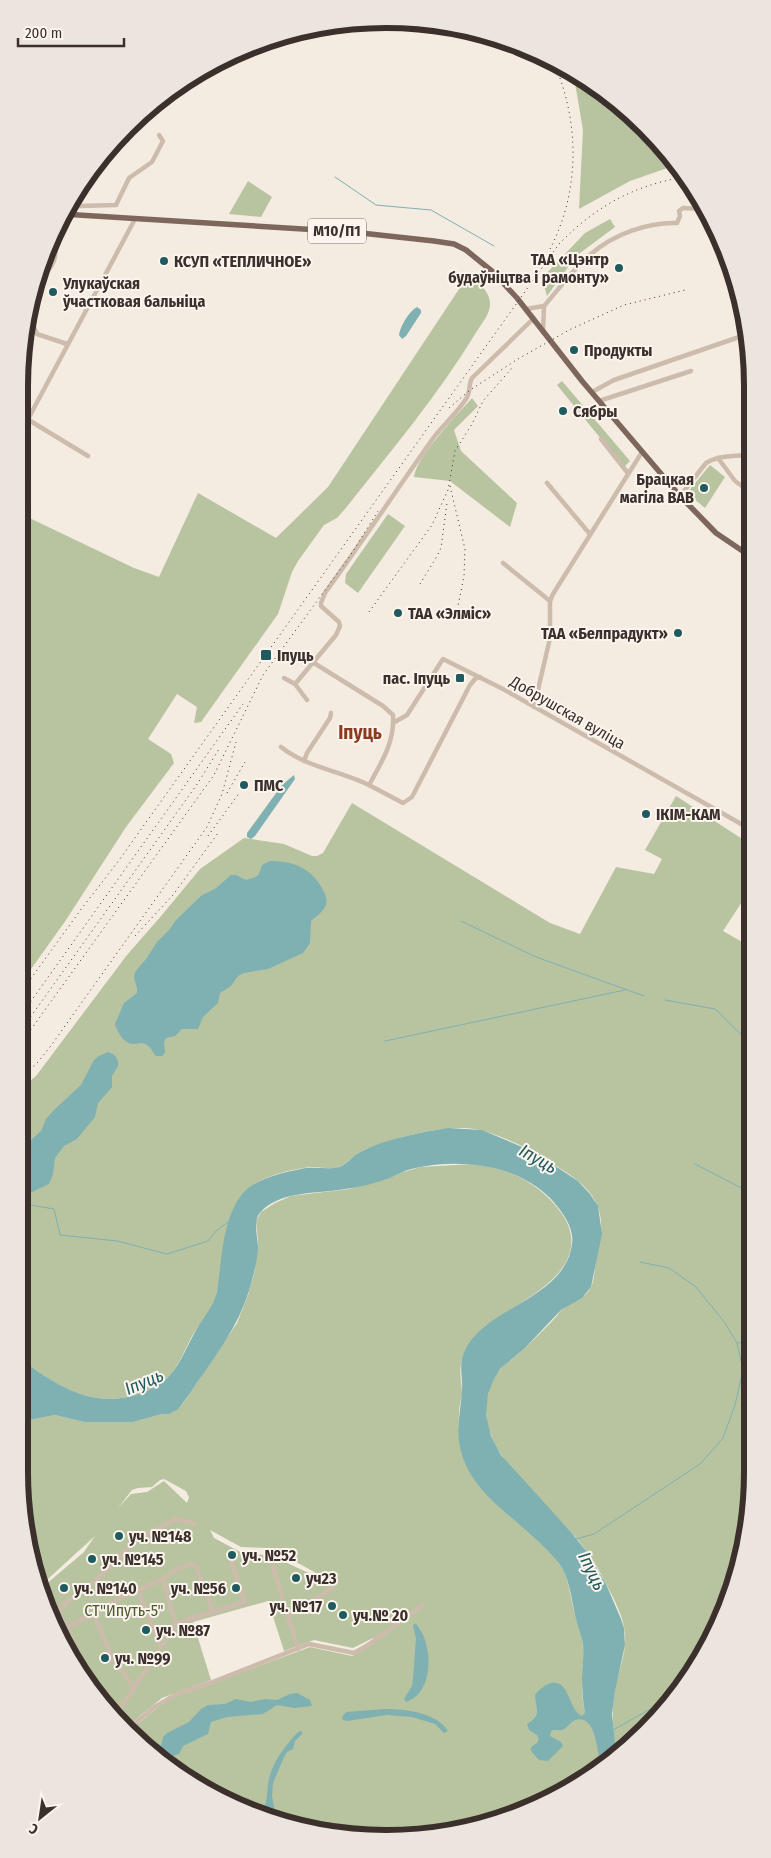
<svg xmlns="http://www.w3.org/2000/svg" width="771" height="1858" viewBox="0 0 771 1858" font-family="'Fira Sans Condensed',sans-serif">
  <rect width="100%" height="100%" fill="#f4ebe1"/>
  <g fill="#b8c4a0" fill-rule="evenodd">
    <polygon points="566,69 589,81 661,144 676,165 630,181 579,209 583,130 575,83"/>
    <polygon points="248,181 272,197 261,217 229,214"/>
    <polygon points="610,219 615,227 576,256 547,296 542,278 585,233"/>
    <path d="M469 274C478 282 490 291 490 304 490 314 482 323 477 331 439 394 391 451 345 509L337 518 324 525 298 561 292 572 278 614 201 722 194 723 197 707 177 694 148 739 171 754 174 763 126 827 66 920 19 986V513L134 568 159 577 198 493 276 538 328 487Z"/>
    <polygon points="562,381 630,461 624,467 557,385"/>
    <path d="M472 398 478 406 454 430 461 451 517 503 510 527 450 481 414 477C416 457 457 415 472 398Z"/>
    <polygon points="710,465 725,477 705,508 687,493"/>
    <polygon points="388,514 405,526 358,593 345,583 346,574"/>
    <path d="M676 796 750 844 751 888 723 931 751 947 752 1473 733 1590 676 1696 616 1753C613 1731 611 1711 615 1690 618 1672 627 1653 625 1634 624 1617 613 1597 605 1582 596 1563 583 1545 569 1530 540 1497 482 1453 486 1405 487 1394 491 1382 498 1372 505 1363 516 1357 524 1349 534 1339 545 1329 554 1319 559 1314 558 1313 563 1309 573 1301 585 1299 591 1287 595 1279 595 1263 597 1253 601 1237 604 1221 597 1205 588 1183 564 1171 545 1159 530 1149 492 1131 474 1129 443 1124 393 1138 364 1150 354 1154 346 1166 335 1168 328 1169 320 1167 313 1167 295 1168 262 1176 248 1189 218 1217 227 1260 216 1295 212 1311 199 1323 191 1338 185 1350 179 1364 171 1374 163 1383 152 1389 141 1393 93 1411 56 1385 19 1358V1090L36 1076 127 955 162 915 200 869 244 838 284 844 312 856H317L323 853 352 803 550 923 580 934 616 867 654 874 662 859 645 850Z"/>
    <path d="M472 1164C503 1167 534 1180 555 1205 569 1221 577 1239 567 1260 547 1302 467 1319 461 1364 459 1373 462 1384 462 1394 461 1400 459 1406 459 1413 456 1471 481 1491 522 1526 538 1539 557 1555 565 1574 570 1587 571 1601 575 1615 578 1626 583 1637 583 1648 584 1666 580 1683 583 1701 584 1707 585 1714 587 1720 589 1723 592 1726 593 1729 598 1741 598 1755 601 1767L589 1778 526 1811 457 1832 337 1836 268 1820 202 1790 132 1732 137 1725 153 1711 170 1699 310 1647 352 1656 373 1644V1638L353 1648 314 1640 284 1651 268 1601 193 1622 211 1680 162 1698 141 1715 127 1729 110 1714 68 1656 38 1591 84 1552 95 1536 38 1588 19 1472V1422L55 1415 84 1422H133L162 1414H169L175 1411 184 1402 237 1323 248 1295 255 1270 258 1241 256 1221 261 1212 275 1203 291 1196 349 1189 389 1178 403 1172 421 1167ZM164 1479 186 1491 189 1497 187 1503 164 1481 147 1492 131 1494 118 1508 132 1490 138 1488 152 1487 160 1480ZM210 1530 241 1547 267 1548 274 1550 318 1574 330 1583 270 1555 244 1554 214 1538Z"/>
  </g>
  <g fill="#7fb0b2">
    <path d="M417 307 421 310V313L406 336 402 339 399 335C400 327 409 311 417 307Z"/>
    <polygon points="294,775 295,779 255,836 251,839 247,837 247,833 282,785"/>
    <path d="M270 861C295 861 313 869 324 892 326 897 328 902 325 907 322 913 316 916 311 921L310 943 303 953 268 969 244 973 238 976 231 986 220 993 218 1003 203 1017 198 1029H182L175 1036 166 1038 164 1042 165 1052 162 1056H156C152 1052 151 1046 145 1044 141 1042 138 1044 133 1044 124 1044 117 1031 115 1024L124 1003 137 993V988L134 978 135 972 146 959 157 942 169 930 176 920 202 895 215 889 231 875H236L246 880C260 876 258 877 262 865Z"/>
    <path d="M108 1052C115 1054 119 1059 118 1066L112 1076V1087L98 1103 95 1117 77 1139 64 1146 55 1158 53 1174 49 1184 32 1192 19 1195V1151L41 1131 46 1119 54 1110 81 1085 94 1060 99 1056Z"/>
    <path d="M448 1128 482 1130 534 1152 578 1181 590 1194 598 1206 602 1234 591 1287 582 1298 561 1310 524 1349 500 1369 494 1379 488 1394 486 1415 491 1436 501 1455 570 1531 587 1552 606 1584 621 1619 624 1628 625 1645 615 1691 612 1714 616 1753 601 1767C597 1754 597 1713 575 1720 570 1722 568 1728 562 1730 558 1731 555 1729 551 1731L550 1736 561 1742 563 1746 548 1761 539 1760 531 1751V1747L537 1743 539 1739 537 1735 529 1730 527 1724C542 1715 536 1710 535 1695 539 1690 544 1685 551 1683 570 1679 568 1710 582 1716L585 1713C583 1702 582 1691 582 1679 582 1668 584 1656 583 1645 582 1637 579 1630 577 1623 572 1605 571 1584 562 1568 556 1558 547 1550 539 1542 508 1512 465 1488 459 1441 457 1423 461 1407 462 1390 463 1376 458 1364 465 1350 487 1306 565 1299 572 1244 575 1228 561 1210 551 1199 515 1163 458 1158 411 1169 403 1171 397 1175 390 1178 376 1183 360 1187 345 1189 318 1194 278 1190 259 1214 253 1223 258 1238 258 1248 257 1258 256 1267 253 1276 244 1315 226 1341 204 1373 195 1385 187 1399 177 1410L169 1414H162L133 1422H84L55 1415 19 1422V1404L29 1402 31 1399 19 1389V1358C56 1385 94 1411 141 1393 152 1389 163 1383 170 1375 181 1363 187 1346 195 1332 200 1322 208 1313 213 1303L217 1292C222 1261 222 1206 251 1186 265 1177 284 1172 301 1169 313 1166 329 1170 339 1167 347 1164 353 1156 360 1152 385 1139 421 1132 448 1128Z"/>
    <path d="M415 1623C434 1642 435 1693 406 1702L404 1699 412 1686 413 1679 416 1638 413 1626Z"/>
    <path d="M297 1693 310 1700 312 1706 294 1708 277 1705 263 1714 227 1717 211 1722 208 1734C199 1738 192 1742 183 1746L179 1754 170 1757 167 1761 155 1751 161 1746 163 1737 167 1733 189 1722 201 1709 208 1705 225 1704 236 1699 251 1702 265 1699 277 1700 290 1694Z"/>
    <path d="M385 1709C405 1709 436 1712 448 1731L444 1733 435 1724 412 1717 387 1715 347 1721 343 1720 342 1717 346 1712Z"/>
    <path d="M302 1731V1734L295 1741 293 1749 287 1752 284 1757 273 1783 272 1796 276 1819V1822L270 1820 271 1815 265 1806C268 1796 267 1785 270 1775 275 1758 287 1744 298 1732Z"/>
  </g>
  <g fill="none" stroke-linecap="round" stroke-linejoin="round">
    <g stroke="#7fb0b2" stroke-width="1">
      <polyline points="335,177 376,205 431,210 494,246"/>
      <polyline points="461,921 536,957 644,996"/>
      <polyline points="665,1000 715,1009 751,1044"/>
      <polyline points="385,1041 625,990"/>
      <polyline points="695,1164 751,1193"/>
      <polyline points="19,1203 54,1209 60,1235 117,1241 167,1254 208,1241 215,1232 228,1222"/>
      <polyline points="738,1343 752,1338"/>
      <polyline points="576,1539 594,1534 700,1464 723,1438 735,1405 743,1370 737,1343 725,1323 696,1287 669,1268 640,1262"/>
      <polyline points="613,1730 677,1694"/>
    </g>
    <g stroke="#cdbbac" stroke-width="4.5">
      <polyline points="69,201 79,206 116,205 129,178 152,162 163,141 159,135"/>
      <path d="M35 285C57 263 57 260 55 229"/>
      <path d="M526 309 544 306C559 289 573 269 591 254 614 234 648 222 677 223L680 216 679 211 683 208 705 209"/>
      <polyline points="30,318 37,334 67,344"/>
      <polyline points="543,332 544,306"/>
      <polyline points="592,392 614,380 748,334"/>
      <polyline points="599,401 691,371"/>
      <polyline points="27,419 88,456"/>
      <polyline points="19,436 135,219"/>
      <polyline points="601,439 627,472"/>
      <polyline points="718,458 735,481 749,491"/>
      <polyline points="547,483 589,533"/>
      <path d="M680 496 706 463C719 455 735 456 749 455"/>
      <polyline points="503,563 550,601"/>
      <path d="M314 663 383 706 393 715C395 742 381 763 369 785L403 803 412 797 470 685 475 679 480 677"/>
      <polyline points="284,678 295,684"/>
      <path d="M307 700 295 684 336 635 340 626 339 622 321 606V603L325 593C362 542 397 489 434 437 444 424 457 413 466 399 471 392 468 385 472 378L532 320"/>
      <polyline points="534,707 550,638 550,601 553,594 642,452"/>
      <polyline points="393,723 407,715 443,659 503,689 750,829"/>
      <path d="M281 747C306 767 340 771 369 785"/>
      <polyline points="304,761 307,753 330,718 331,713"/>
      <polyline points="273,1567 298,1649"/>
      <polyline points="163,1579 176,1625"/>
      <polyline points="138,1591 161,1647"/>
      <polyline points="58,1611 97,1692 114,1718"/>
      <polyline points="94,1615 111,1655 134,1688"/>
      <polyline points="289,1615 326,1592 333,1586"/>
      <polyline points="50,1616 96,1580 137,1540 176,1519 195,1524"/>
      <polyline points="58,1635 76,1622 94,1615 110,1603 163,1579 177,1569 191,1564 196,1566 213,1612"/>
      <polyline points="114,1718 176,1625 183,1621 245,1602 230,1558"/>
      <polyline points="130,1731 138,1721 153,1708 175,1695 210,1683 309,1644 354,1653 368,1645 423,1605"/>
    </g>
    <polyline stroke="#7d675c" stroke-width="5.5" points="62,214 352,232 434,241 454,244 466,250 493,272 517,298 582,381 680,496 716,533 750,556"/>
    <g stroke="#3b302b" stroke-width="1" stroke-dasharray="1 4" stroke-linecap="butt">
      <path d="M550 249C580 191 580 123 554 63"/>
      <polyline points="449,408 470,390 518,359 569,330 624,305 685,290"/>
      <polyline points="450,486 465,549 464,576 455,621"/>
      <polyline points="420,584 436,558 441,548 447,503"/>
      <polyline points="369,612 432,525 448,490 455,451 472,424 483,401 512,368"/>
      <polyline points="227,793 245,762"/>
      <polyline points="208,836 240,792"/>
      <polyline points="135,936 173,895 218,833"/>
      <path d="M19 995 82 908 117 863 559 244C595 207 632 186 684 177"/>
      <polyline points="19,1018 243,704"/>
      <polyline points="19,1033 198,783 219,749"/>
      <polyline points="19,1046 214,775 263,675 350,556 378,511"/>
      <polyline points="19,1080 38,1062 50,1047 207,827 222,794 236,742"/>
    </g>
  </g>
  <g fill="#1f5a5e" stroke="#fbf5ee" stroke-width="2">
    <circle cx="164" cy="261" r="5"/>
    <circle cx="619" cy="268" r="5"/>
    <circle cx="53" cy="292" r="5"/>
    <circle cx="574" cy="350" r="5"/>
    <circle cx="563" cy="411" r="5"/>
    <circle cx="704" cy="488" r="5"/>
    <circle cx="398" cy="613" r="5"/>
    <circle cx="678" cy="633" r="5"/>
    <rect x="260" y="649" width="12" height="12" rx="2.5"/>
    <rect x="455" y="673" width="10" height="10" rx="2.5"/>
    <circle cx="244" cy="785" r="5"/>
    <circle cx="646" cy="814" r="5"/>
    <circle cx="119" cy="1536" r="5"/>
    <circle cx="232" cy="1555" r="5"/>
    <circle cx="92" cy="1559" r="5"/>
    <circle cx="296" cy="1578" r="5"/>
    <circle cx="64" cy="1588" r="5"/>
    <circle cx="236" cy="1588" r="5"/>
    <circle cx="332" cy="1606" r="5"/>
    <circle cx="343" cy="1615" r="5"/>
    <circle cx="146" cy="1630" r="5"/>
    <circle cx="105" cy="1658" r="5"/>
  </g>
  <g text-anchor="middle" stroke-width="4" stroke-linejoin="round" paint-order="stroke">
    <rect fill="#fbf5ee" stroke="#756b66" stroke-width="1" x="308" y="218.5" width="58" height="25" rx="4"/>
    <g font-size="15" font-weight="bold" fill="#3b302b">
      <text x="337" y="236">М10/П1</text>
    </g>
    <g font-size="16" font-weight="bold" fill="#3b302b" stroke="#fbf5ee" text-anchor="start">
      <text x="609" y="265" text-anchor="end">ТАА «Цэнтр<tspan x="609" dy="18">будаўніцтва і рамонту»</tspan></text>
      <text x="174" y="267">КСУП «ТЕПЛИЧНОЕ»</text>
      <text x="63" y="289">Улукаўская<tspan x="63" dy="18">ўчастковая бальніца</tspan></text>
      <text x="584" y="356">Продукты</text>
      <text x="573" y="417">Сябры</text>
      <text x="694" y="485" text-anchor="end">Брацкая<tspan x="694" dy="18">магіла ВАВ</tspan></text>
      <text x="408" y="619">ТАА «Элміс»</text>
      <text x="668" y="639" text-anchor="end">ТАА «Белпрадукт»</text>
      <text x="277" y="661">Іпуць</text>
      <text x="450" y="684" text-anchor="end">пас. Іпуць</text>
      <text x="254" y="791">ПМС</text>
      <text x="656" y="820">ІКІМ-КАМ</text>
      <text x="129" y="1542">уч. №148</text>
      <text x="242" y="1561">уч. №52</text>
      <text x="102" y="1565">уч. №145</text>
      <text x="306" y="1584">уч23</text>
      <text x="74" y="1594">уч. №140</text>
      <text x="226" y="1594" text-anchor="end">уч. №56</text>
      <text x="322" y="1612" text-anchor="end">уч. №17</text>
      <text x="353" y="1621">уч.№ 20</text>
      <text x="156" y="1636">уч. №87</text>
      <text x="115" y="1664">уч. №99</text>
    </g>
    <g font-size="16" fill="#3b302b" stroke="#fbf5ee">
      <text transform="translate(568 712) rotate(30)" y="6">Добрушская вуліца</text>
    </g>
    <g font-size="16" fill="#4a5a2e" stroke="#fbf5ee">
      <text x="124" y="1616">СТ"Ипуть-5"</text>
    </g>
    <g font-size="18" font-style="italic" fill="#1f5a5e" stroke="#fbf5ee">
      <text transform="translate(538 1159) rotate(30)" y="6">Іпуць</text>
      <text transform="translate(144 1382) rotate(-23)" y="6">Іпуць</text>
      <text transform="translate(592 1571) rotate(64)" y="6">Іпуць</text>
    </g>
    <g font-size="19" font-weight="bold" fill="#8c3b22" stroke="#fbf5ee">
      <text x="360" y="739">Іпуць</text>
    </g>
  </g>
  <path d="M0 0H771V1858H0ZM386 28H386A358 358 0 0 1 744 386V1472A358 358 0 0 1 386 1830H386A358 358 0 0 1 28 1472V386A358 358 0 0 1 386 28Z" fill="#ece5de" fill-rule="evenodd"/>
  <path fill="none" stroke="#3b302b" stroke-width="6" d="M386 28H386A358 358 0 0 1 744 386V1472A358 358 0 0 1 386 1830H386A358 358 0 0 1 28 1472V386A358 358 0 0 1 386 28Z"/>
  <g transform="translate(40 1818) rotate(210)" stroke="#fbf5ee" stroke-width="4" paint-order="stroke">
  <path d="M0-4L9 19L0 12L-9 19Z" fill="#3b302b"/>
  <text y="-8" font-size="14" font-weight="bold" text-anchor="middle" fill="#3b302b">С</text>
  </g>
  <path d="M18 38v8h106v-8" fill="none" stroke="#3b302b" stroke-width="2.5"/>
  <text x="25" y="38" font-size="15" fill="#3b302b" stroke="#fbf5ee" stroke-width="4" paint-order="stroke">200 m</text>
</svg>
